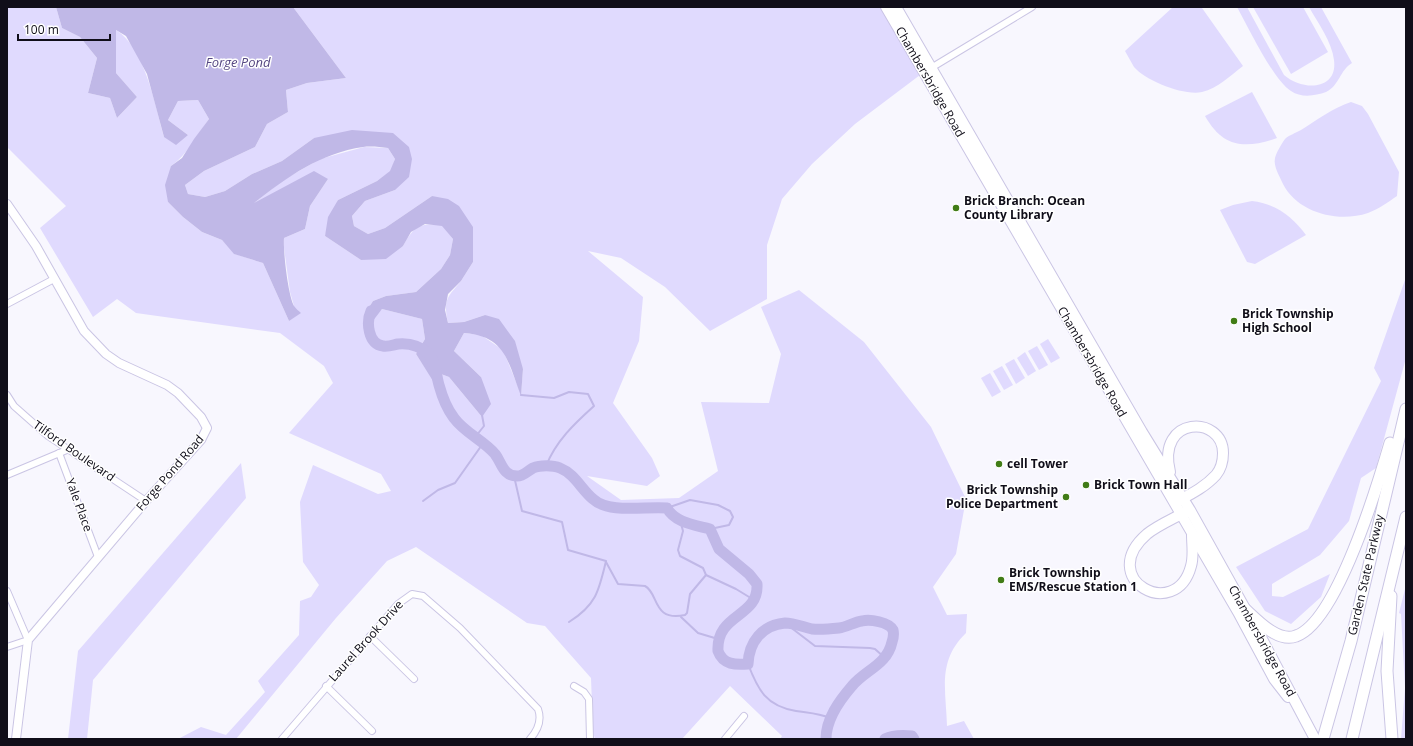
<svg xmlns="http://www.w3.org/2000/svg" width="1413" height="746" viewBox="0 0 1413 746" font-family="'Open Sans',sans-serif">
  <rect width="100%" height="100%" fill="#f8f7fe"/>
  <g fill="#e0dafe">
    <path d="M7 7H56L62 28 80 37 97 58 88 93 110 98 117 118 137 97 116 73V30C145 48 155 105 164 137L188 135 168 120 178 101 198 100 209 119C197 135 187 155 171 166L168 202 183 217 202 232 222 240 235 254 263 263 289 321 294 306 290 292 284 248V238L305 229 310 206 328 179 251 205 285 179 320 159 364 147 388 148 395 159 391 171 377 181 338 200 325 236 361 260 403 246C414 226 419 223 442 225L453 239 450 255 441 269 416 292 386 296 373 301 364 315 373 318 382 309 422 319 425 339 416 354 433 380 441 374 449 377 482 417 481 377 454 351 464 333 481 335 503 350 521 394 523 369 485 315 464 322 448 323C443 299 447 298 461 281 465 275 469 268 473 262L432 196 385 228 368 234 354 226 352 216 365 201 395 190 409 147 314 138 282 161 252 174 225 191 205 197 188 194 185 185 204 171 255 147 267 124 288 112 286 90 307 83 346 78 293 7H886L924 72 855 124 812 164 782 199 767 245V299L710 331 665 287 621 258 588 251 643 297 639 341 613 403 652 458 660 476 647 486 587 476 621 500 679 498 718 471 701 402 769 403 781 354 761 307 799 290 864 342 931 427 966 499 956 554 933 587 947 615 967 614 966 633C937 661 946 690 947 726L964 721 974 739H780L782 736 730 686 682 739H595L593 732 591 678 545 626 527 623 416 547 387 561 336 618 236 739H178L201 727 226 735 265 692 258 681 299 635 300 601 311 597 319 585 303 562 300 502 313 465 378 494 391 491 381 474 289 433 333 383 324 366 280 333 136 313 117 299 93 317 40 228 66 206 7 147Z"/>
    <path d="M1173 7 1202 8 1243 66C1230 76 1218 88 1202 92 1184 96 1146 81 1134 67 1131 62 1128 56 1125 51Z"/>
    <path d="M1237 7H1247L1284 75C1302 91 1338 91 1334 60 1332 42 1318 23 1309 7H1321L1352 63C1340 70 1339 86 1326 92 1315 96 1301 98 1291 91 1274 81 1248 27 1237 7Z"/>
    <polygon points="1253,7 1303,7 1328,52 1291,74"/>
    <path d="M1252 92 1277 138C1245 149 1223 148 1205 116Z"/>
    <path d="M1351 102 1362 106 1368 114 1399 172 1397 196C1388 202 1379 209 1368 213 1338 223 1298 213 1283 184 1280 177 1273 166 1275 158 1276 153 1282 143 1285 139 1289 135 1296 133 1301 130 1317 120 1333 108 1351 102Z"/>
    <path d="M1252 201C1276 204 1292 216 1306 235L1255 264 1247 262 1220 210 1233 205Z"/>
    <polygon points="1406,277 1406,358 1376,468 1361,478 1349,521 1320,555 1272,584 1272,596 1283,597 1330,574 1321,597 1291,624 1265,611 1236,567 1308,529 1381,381 1374,368"/>
    <polygon points="1048,339 1060,358 1051,363 1040,344"/>
    <polygon points="1037,346 1048,365 1039,370 1028,351"/>
    <polygon points="1025,352 1036,371 1028,376 1017,358"/>
    <polygon points="1014,359 1025,378 1016,384 1005,364"/>
    <polygon points="1002,366 1013,385 1004,390 993,371"/>
    <polygon points="990,373 1001,392 992,397 981,378"/>
    <polygon points="241,463 246,498 93,680 87,739 68,739 78,651"/>
    <polygon points="1406,585 1406,739 1401,739 1405,688 1401,614 1399,613"/>
  </g>
  <path fill="#c0b8e7" d="M56 7H293L346 78 307 83 286 90 288 112 267 124 255 147 204 171 185 185 188 194 205 197 225 191 252 174 282 161 314 138 352 130 393 133 409 147 412 159 409 177 395 190 365 201 352 216 354 226 368 234 385 228 432 196 448 199 459 206 473 227V262L461 281 448 294 445 310 448 323 464 322 485 315 499 319 515 341 523 369 521 396C508 362 506 336 464 333L454 351 481 377 491 404 482 417 449 377 441 374 433 381 416 354 425 339 422 319 382 309 369 326 364 315 373 301 386 296 416 292 441 269 450 255 453 239 442 226 425 224 411 232 403 246 386 259 361 260 325 236 328 217 338 200 377 181 390 171 395 159 388 148C380 147 371 146 363 147 321 153 287 177 254 203L314 171 328 179 310 206 305 229 284 238C283 251 288 295 294 306 296 309 299 311 301 313L289 321 263 263 234 254 222 240 202 232 183 217 168 202 165 185 171 166 182 158 194 139 209 119 198 100 178 101 168 120 188 135 176 145 164 137 147 74 126 36 116 30V73L137 97 117 118 110 98 88 93 97 58 80 37 62 28Z"/>
  <g fill="none" stroke-linecap="round" stroke-linejoin="round">
    <g stroke="#c0b8e7" stroke-width="2">
      <path d="M521 395 554 398 569 392 588 394 594 406C574 424 556 441 546 466"/>
      <polyline points="476,436 484,426 482,415"/>
      <path d="M514 476 522 511 562 522 568 550 606 561C599 591 596 605 569 622"/>
      <polyline points="423,501 438,490 455,483 484,442"/>
      <polyline points="667,508 690,500 718,505 730,511 733,517 729,525 710,529"/>
      <polyline points="680,520 683,531 678,550 680,556 703,568 706,575 736,589 754,600"/>
      <path d="M606 562 618 584 645 586C659 593 652 622 685 615L687 613 690 594 706 575"/>
      <polyline points="681,617 698,633 718,639"/>
      <polyline points="785,623 815,646 870,648 875,649 885,658"/>
      <path d="M748 664C758 690 766 706 796 711 808 713 818 713 830 718"/>
    </g>
    <g stroke="#c0b8e7" stroke-width="11">
      <path d="M371 311C366 322 368 344 383 346 388 347 393 345 398 344 409 343 420 346 429 354 436 362 436 375 439 385 442 396 447 409 454 418 465 433 483 440 495 454 502 463 503 476 517 476 524 476 527 471 533 468 540 465 553 465 560 468 575 474 581 489 593 499 609 514 646 506 667 508 675 523 695 525 710 529L719 549 749 574 757 584C759 618 716 613 718 651 723 665 736 665 748 664 749 642 762 625 785 623 794 623 803 627 812 629 820 630 830 629 839 628 847 627 854 622 862 621 870 619 889 622 893 630 894 634 893 639 892 642 887 665 865 670 852 686 839 701 826 719 826 739"/>
      <path d="M885 739C893 735 903 735 912 736L914 739"/>
    </g>
    <g stroke="#cac5e4" stroke-width="8">
      <g id="minor">
        <polyline points="931,68 1032,7"/>
        <polyline points="7,304 54,279"/>
        <polyline points="7,395 14,406 48,436 146,501"/>
        <polyline points="59,453 98,557"/>
        <polyline points="7,475 69,449"/>
        <polyline points="7,591 28,640 7,647"/>
        <polyline points="370,636 414,679"/>
        <polyline points="326,686 372,731"/>
        <polyline points="574,686 584,692 589,699 590,739"/>
        <path d="M282 739 398 604 412 594 423 596 460 628 538 709C542 720 538 730 530 739"/>
        <polyline points="725,739 744,716"/>
      </g>
    </g>
    <g stroke="#cac5e4" stroke-width="10">
      <polyline id="tertiary" points="7,204 36,246 84,331 106,354 119,363 167,385 178,393 201,417 207,428 201,440 146,501 28,640 16,739"/>
    </g>
    <g stroke="#cac5e4" stroke-width="12">
      <g id="primary">
        <polyline points="886,7 1238,612 1274,679 1288,697"/>
        <polyline points="896,7 1142,432 1190,510 1263,641 1315,739"/>
        <path d="M1170 472C1156 415 1223 415 1223 453 1223 461 1221 469 1216 475 1205 487 1191 494 1178 501"/>
        <path d="M1187 511C1175 518 1158 525 1147 534 1095 579 1176 623 1191 566 1194 556 1192 545 1192 535"/>
      </g>
    </g>
    <g stroke="#cac5e4" stroke-width="13">
      <g id="motorway">
        <polyline points="1391,596 1387,671 1392,739"/>
        <path d="M1245 609C1257 620 1278 643 1296 636 1337 622 1378 484 1390 443"/>
        <polyline points="1323,739 1351,641 1406,409"/>
        <polyline points="1352,739 1406,517"/>
      </g>
    </g>
    <use href="#minor" stroke="#fff" stroke-width="6"/>
    <use href="#tertiary" stroke="#fff" stroke-width="8"/>
    <use href="#primary" stroke="#fff" stroke-width="10"/>
    <use href="#motorway" stroke="#fff" stroke-width="11"/>
  </g>
  <g fill="#417c16" stroke="#fff" stroke-width="1.5">
    <circle cx="956" cy="208" r="4"/>
    <circle cx="1234" cy="321" r="4"/>
    <circle cx="999" cy="464" r="4"/>
    <circle cx="1086" cy="485" r="4"/>
    <circle cx="1066" cy="497" r="4"/>
    <circle cx="1001" cy="580" r="4"/>
  </g>
  <g text-anchor="middle" stroke-width="3" stroke-linejoin="round" paint-order="stroke">
    <g font-size="12" fill="#100e19" stroke="#fff">
      <text transform="translate(930 82) rotate(60)" y="4">Chambersbridge Road</text>
      <text transform="translate(1092 362) rotate(60)" y="4">Chambersbridge Road</text>
      <text transform="translate(74 451) rotate(35)" y="4">Tilford Boulevard</text>
      <text transform="translate(170 473) rotate(-49)" y="4">Forge Pond Road</text>
      <text transform="translate(79 505) rotate(70)" y="4">Yale Place</text>
      <text transform="translate(1366 575) rotate(-77)" y="4">Garden State Parkway</text>
      <text transform="translate(366 641) rotate(-48)" y="4">Laurel Brook Drive</text>
      <text transform="translate(1262 641) rotate(61)" y="4">Chambersbridge Road</text>
    </g>
    <g font-size="12" font-weight="bold" fill="#100e19" stroke="#fff" text-anchor="start">
      <text x="964" y="205">Brick Branch: Ocean<tspan x="964" dy="14">County Library</tspan></text>
      <text x="1242" y="318">Brick Township<tspan x="1242" dy="14">High School</tspan></text>
      <text x="1007" y="468">cell Tower</text>
      <text x="1094" y="489">Brick Town Hall</text>
      <text x="1058" y="494" text-anchor="end">Brick Township<tspan x="1058" dy="14">Police Department</tspan></text>
      <text x="1009" y="577">Brick Township<tspan x="1009" dy="14">EMS/Rescue Station 1</tspan></text>
    </g>
    <g font-size="13" font-style="italic" fill="#554782" stroke="#fff">
      <text x="238" y="67">Forge Pond</text>
    </g>
  </g>
  <rect width="1413" height="746" fill="none" stroke="#100e19" stroke-width="16"/>
  <path d="M18 34v6h92v-6" fill="none" stroke="#100e19" stroke-width="2"/>
  <text x="24" y="34" font-size="12" fill="#100e19" stroke="#ffffff" stroke-width="3" paint-order="stroke">100 m</text>
</svg>
